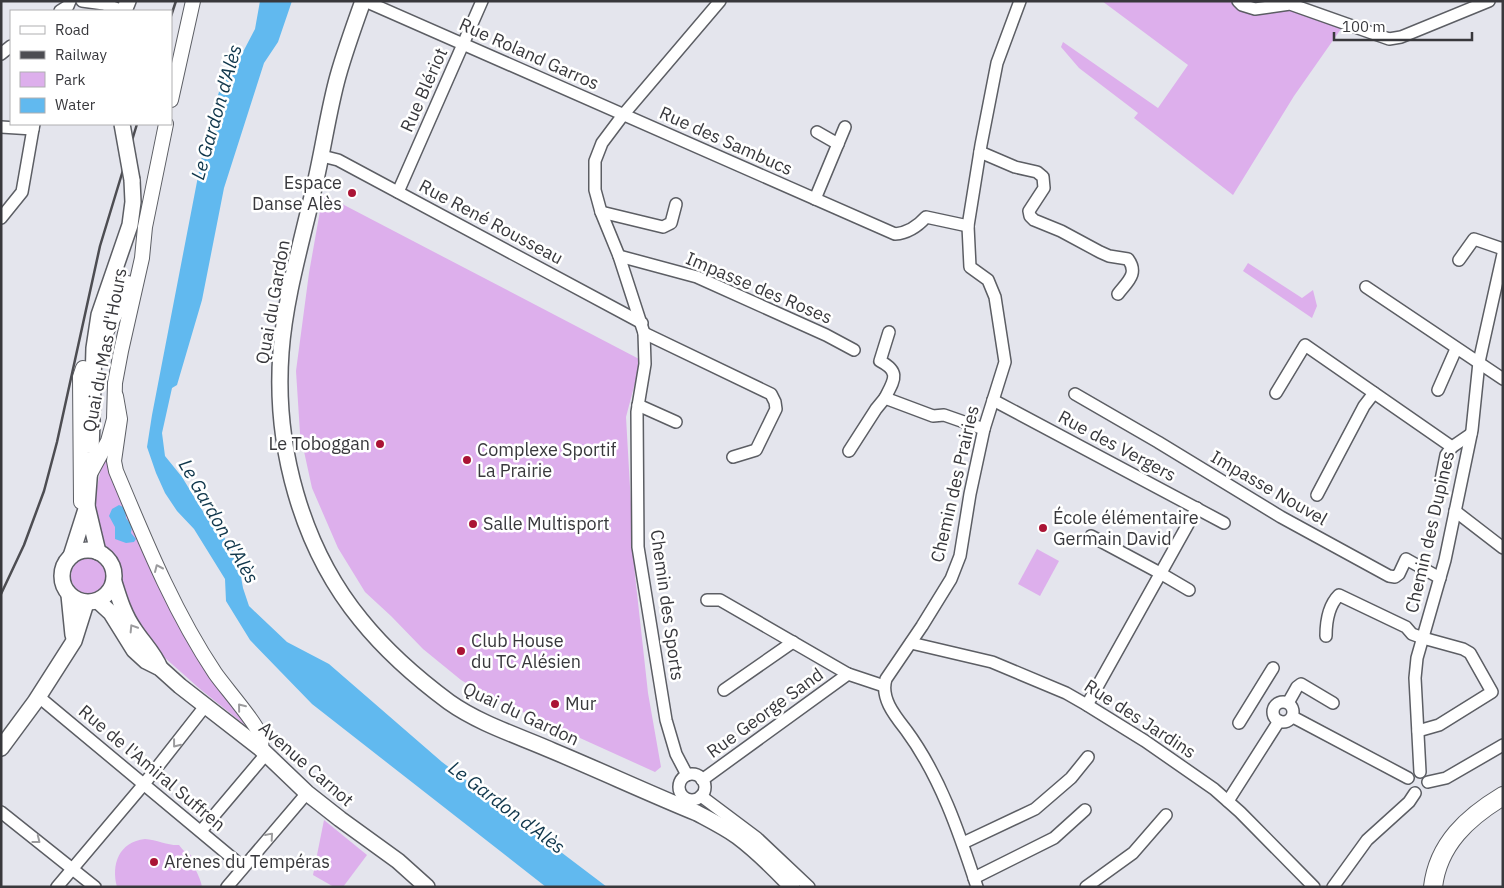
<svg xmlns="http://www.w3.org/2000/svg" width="1504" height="888" viewBox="0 0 1504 888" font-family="'IBM Plex Sans',sans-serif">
  <rect width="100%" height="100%" fill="#e4e5ed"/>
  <g fill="#ddafec">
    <polygon points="1102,1 1233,1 1298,10 1343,26 1294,96 1233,195 1134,118 1138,113 1079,68 1061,47 1063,42 1158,108 1188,65"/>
    <polygon points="323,194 641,360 626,417 635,575 648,693 661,767 655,772 527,714 476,689 461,680 423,649 391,616 365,592 338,548 312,488 300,433 296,371 309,273"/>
    <polygon points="1248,263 1302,298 1313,290 1317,306 1312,318 1243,271"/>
    <polygon points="113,450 114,478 250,729 200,689 164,657 138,626 123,591 116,562 101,543 94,512 96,492 103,458"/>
    <polygon points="1037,549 1059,561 1040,596 1018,584"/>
    <circle cx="89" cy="576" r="18"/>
    <polygon points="324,820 367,855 343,887 334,887 313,875"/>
    <path d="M145 839C157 840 170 846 179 845 183 850 184 852 191 855 191 864 200 875 202 887H117C111 864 119 842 145 839Z"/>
  </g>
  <g fill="#61b9ef">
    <polygon points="260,1 292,1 278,42 264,63 224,188 202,300 177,385 172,388 162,433 165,456 182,477 207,518 228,542 238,560 243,588 249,606 287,642 329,664 442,762 607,887 546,887 312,704 250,640 226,601 225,579 194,529 177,511 165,493 156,473 147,447 152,415 206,135 228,62 236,53 244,50 255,29"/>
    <polygon points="119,505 125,508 126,518 132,526 131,533 136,539 134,542 126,543 115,539 115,527 109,516 112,509"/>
  </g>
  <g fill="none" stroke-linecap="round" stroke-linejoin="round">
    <g stroke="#5c5e64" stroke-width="14">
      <g id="minor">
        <polyline points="82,1 104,4 123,11"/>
        <path d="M365 1 895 234C907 233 918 226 926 217L968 226"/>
        <polyline points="1238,1 1242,5 1255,9 1290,4 1389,39 1401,37 1489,1"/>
        <polyline points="60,11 68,6 70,1"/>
        <polyline points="1,54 11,46"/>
        <polyline points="1,127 33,129 34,124"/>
        <polyline points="817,132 838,144"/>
        <path d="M980 152 1015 167 1037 172 1043 177 1044 188 1029 211 1030 216 1034 220 1061 231 1100 252 1109 256 1128 259C1139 274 1127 282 1118 294"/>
        <polyline points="322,156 338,160 642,323"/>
        <polyline points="398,192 482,1"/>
        <polyline points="815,199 845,127"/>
        <polyline points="601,212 663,227 671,223 676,204"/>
        <polyline points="1,218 22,192 33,129"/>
        <polyline points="619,256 697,277 826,335 854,350"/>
        <polyline points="1459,260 1474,239 1503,249"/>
        <polyline points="1366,287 1503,379"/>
        <polyline points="644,333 771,394 775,402 776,409 756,450 733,457"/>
        <polyline points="1438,390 1456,349"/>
        <polyline points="1276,393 1305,345 1452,447 1471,434"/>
        <polyline points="1075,394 1158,442 1281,517 1389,576 1395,577 1399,574 1406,559 1440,578"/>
        <path d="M885 398C894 380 901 372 880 361L889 332"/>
        <polyline points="993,400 1224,523"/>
        <polyline points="638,405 676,422"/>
        <polyline points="849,451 876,409 885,398 933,416 944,415 984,429"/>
        <polyline points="1441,480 1446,455 1452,447"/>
        <polyline points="1317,495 1364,406 1374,393"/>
        <polyline points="1455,511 1503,548"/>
        <polyline points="1091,536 1160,573 1189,590"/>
        <polyline points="707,600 720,600 848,674 884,686"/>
        <path d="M1326 636C1326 621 1328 606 1339 595L1406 627 1412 634 1423 638 1463 649 1470 653 1492 692 1439 725 1418 731"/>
        <polyline points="911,643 992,662 1066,693 1087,705 1145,741 1214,789 1240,812 1314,887"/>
        <polyline points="724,690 793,642"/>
        <polyline points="39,697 243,867"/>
        <circle cx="1283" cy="712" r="10"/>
        <polyline points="1288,703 1297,687 1301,684 1333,703"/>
        <polyline points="1087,705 1197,508"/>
        <polyline points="1293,717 1408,778"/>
        <polyline points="1239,723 1273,668"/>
        <polyline points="1420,772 1415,678 1417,658 1445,560 1472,430 1479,362 1503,254"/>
        <circle cx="692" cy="787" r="13"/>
        <polyline points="687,775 676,754 666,720 638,547 637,412 645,364 644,333 619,256 601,212 595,190 595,161 602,143 623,115 720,1"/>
        <polyline points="702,780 848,674"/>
        <polyline points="1428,782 1446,778 1503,745"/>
        <polyline points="701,796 757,838 809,887"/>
        <polyline points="1228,801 1279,721"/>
        <polyline points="1,812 95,887"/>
        <polyline points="201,831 266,754"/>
        <polyline points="963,843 1035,809 1071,778 1088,757"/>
        <polyline points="974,878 1054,838 1085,810"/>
        <polyline points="57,887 144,784 206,705"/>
        <polyline points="227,887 307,793"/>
        <path d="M977 887C959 832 940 776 906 730 895 716 880 698 886 679L922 626 951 579 960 556 970 494 984 429 1005 362 995 297 988 280 970 267 968 226 981 145 997 63 1020 1"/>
        <polyline points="1086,887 1133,853 1166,815"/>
        <polyline points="1333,887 1367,840 1409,802 1415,793"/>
      </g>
    </g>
    <g stroke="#5c5e64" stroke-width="16">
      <g id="tertiary">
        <polyline points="171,100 193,1"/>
        <polyline points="105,335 121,303 128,283"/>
        <path d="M116 396 120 419 114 461 116 471C145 540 173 610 215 673 223 685 260 727 261 738 262 741 261 746 261 749"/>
        <polyline points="90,474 108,441 114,419 115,383 121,351 142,258 145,227 166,124"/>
        <polyline points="81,502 80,377 83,368"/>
      </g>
    </g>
    <g stroke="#5c5e64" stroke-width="18">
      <g id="secondary">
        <path d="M363 1C354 26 345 51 338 76 328 112 323 151 314 188 302 241 285 297 281 352 274 445 301 547 361 620 386 651 418 679 449 702 480 724 519 736 553 751 601 771 648 793 697 813 710 820 724 827 737 836 757 851 775 869 792 887"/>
        <polyline points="124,11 128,1"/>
        <circle cx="88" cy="576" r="26"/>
        <polyline points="98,552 87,506 91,453 94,348 99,315 130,225 133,202 132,180"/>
        <polyline points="71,556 87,506"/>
        <path d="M114 582C119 598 124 615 134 629 143 643 154 653 160 668"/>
        <polyline points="69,595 73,635"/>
        <polyline points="98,601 111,613 134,650 146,661 160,668 180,686 261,749 307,793 340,819 398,861 427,887"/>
        <polyline points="1,748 35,702 74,641 86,603"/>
      </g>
    </g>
    <g stroke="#5c5e64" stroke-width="20">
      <path id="primary" d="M1433 887C1438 844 1468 817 1503 796"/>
    </g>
    <use href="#minor" stroke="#fff" stroke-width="11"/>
    <use href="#tertiary" stroke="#fff" stroke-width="14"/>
    <use href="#secondary" stroke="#fff" stroke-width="15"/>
    <use href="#primary" stroke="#fff" stroke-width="18"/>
    <g stroke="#4d4d52" stroke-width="2.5">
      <polyline points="171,16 176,1"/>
      <polyline points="1,594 24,545 44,491 57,442 100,246 137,124"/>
    </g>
    <g stroke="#5c5e64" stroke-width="18" stroke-linecap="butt">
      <polyline id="secondary-bridge" points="122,124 132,180"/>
    </g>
    <use href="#secondary-bridge" stroke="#fff" stroke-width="15"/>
  </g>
  <defs><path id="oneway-chevron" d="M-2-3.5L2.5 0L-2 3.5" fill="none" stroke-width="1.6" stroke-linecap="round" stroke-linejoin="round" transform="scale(1.25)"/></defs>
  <g stroke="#9c9c9e">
    <use href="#oneway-chevron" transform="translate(158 568) rotate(-114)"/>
    <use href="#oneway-chevron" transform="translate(133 628) rotate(-122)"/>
    <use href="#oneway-chevron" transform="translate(241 707) rotate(-129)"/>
    <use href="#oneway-chevron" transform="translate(176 744) rotate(128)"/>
    <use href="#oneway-chevron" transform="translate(270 836) rotate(-49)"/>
    <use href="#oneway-chevron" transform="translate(37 840) rotate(38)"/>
  </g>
  <g fill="#aa1435" stroke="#fff" stroke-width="2">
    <circle cx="352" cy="193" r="5"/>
    <circle cx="380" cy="444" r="5"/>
    <circle cx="467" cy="460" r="5"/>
    <circle cx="473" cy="524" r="5"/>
    <circle cx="1043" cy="528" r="5"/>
    <circle cx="461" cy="651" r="5"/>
    <circle cx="555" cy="704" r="5"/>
    <circle cx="154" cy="862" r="5"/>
  </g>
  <g text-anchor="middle" stroke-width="5" stroke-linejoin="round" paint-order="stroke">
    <g font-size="18" fill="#38383c" stroke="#fff">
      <text transform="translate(529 54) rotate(24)" y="6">Rue Roland Garros</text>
      <text transform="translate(424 90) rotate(-66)" y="6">Rue Blériot</text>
      <text transform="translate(726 141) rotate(24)" y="6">Rue des Sambucs</text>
      <text transform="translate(491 222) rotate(28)" y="6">Rue René Rousseau</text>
      <text transform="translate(759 288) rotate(23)" y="6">Impasse des Roses</text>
      <text transform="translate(273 302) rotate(-80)" y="6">Quai du Gardon</text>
      <text transform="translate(105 350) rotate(-79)" y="6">Quai du Mas d'Hours</text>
      <text transform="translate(1117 446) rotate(28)" y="6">Rue des Vergers</text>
      <text transform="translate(955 484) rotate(-77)" y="6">Chemin des Prairies</text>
      <text transform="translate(1269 488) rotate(30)" y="6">Impasse Nouvel</text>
      <text transform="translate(1430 532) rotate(-77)" y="6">Chemin des Dupines</text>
      <text transform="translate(667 605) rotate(82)" y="6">Chemin des Sports</text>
      <text transform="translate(765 713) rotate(-36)" y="6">Rue George Sand</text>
      <text transform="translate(521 714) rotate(25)" y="6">Quai du Gardon</text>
      <text transform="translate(1140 719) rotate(33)" y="6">Rue des Jardins</text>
      <text transform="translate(306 764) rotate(41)" y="6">Avenue Carnot</text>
      <text transform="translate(152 768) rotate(40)" y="6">Rue de l'Amiral Suffren</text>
    </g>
    <g font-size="18" fill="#38383c" stroke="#fff" text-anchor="start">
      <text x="342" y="189" text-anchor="end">Espace<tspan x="342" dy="21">Danse Alès</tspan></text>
      <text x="370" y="450" text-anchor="end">Le Toboggan</text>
      <text x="477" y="456">Complexe Sportif<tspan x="477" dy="21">La Prairie</tspan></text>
      <text x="1053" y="524">École élémentaire<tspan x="1053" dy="21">Germain David</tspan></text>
      <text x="483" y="530">Salle Multisport</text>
      <text x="471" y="647">Club House<tspan x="471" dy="21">du TC Alésien</tspan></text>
      <text x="565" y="710">Mur</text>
      <text x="164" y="868">Arènes du Tempéras</text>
    </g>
    <g font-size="19" font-style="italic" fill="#0f364b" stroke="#fff">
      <text transform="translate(216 112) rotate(-74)" y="7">Le Gardon d'Alès</text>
      <text transform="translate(219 521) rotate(60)" y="7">Le Gardon d'Alès</text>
      <text transform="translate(507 807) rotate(37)" y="7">Le Gardon d'Alès</text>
    </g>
  </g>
  <rect width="1504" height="888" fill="none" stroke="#38383c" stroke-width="5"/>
  <rect x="10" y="10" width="162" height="115" fill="#ffffff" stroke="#afafb1"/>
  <rect x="20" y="26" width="25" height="8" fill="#ffffff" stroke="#afafb1"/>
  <text x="55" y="35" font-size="15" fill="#38383c">Road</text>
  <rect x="20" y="51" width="25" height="8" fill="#4d4d52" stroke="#afafb1"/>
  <text x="55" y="60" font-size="15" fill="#38383c">Railway</text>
  <rect x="20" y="72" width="25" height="15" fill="#ddafec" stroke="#afafb1"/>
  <text x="55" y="85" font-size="15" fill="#38383c">Park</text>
  <rect x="20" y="98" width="25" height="15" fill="#61b9ef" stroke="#afafb1"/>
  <text x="55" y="110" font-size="15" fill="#38383c">Water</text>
  <path d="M1334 32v8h138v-8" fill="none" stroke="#38383c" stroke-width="2.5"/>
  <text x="1342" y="32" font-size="15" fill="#38383c" stroke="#ffffff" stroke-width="4" paint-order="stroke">100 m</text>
</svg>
